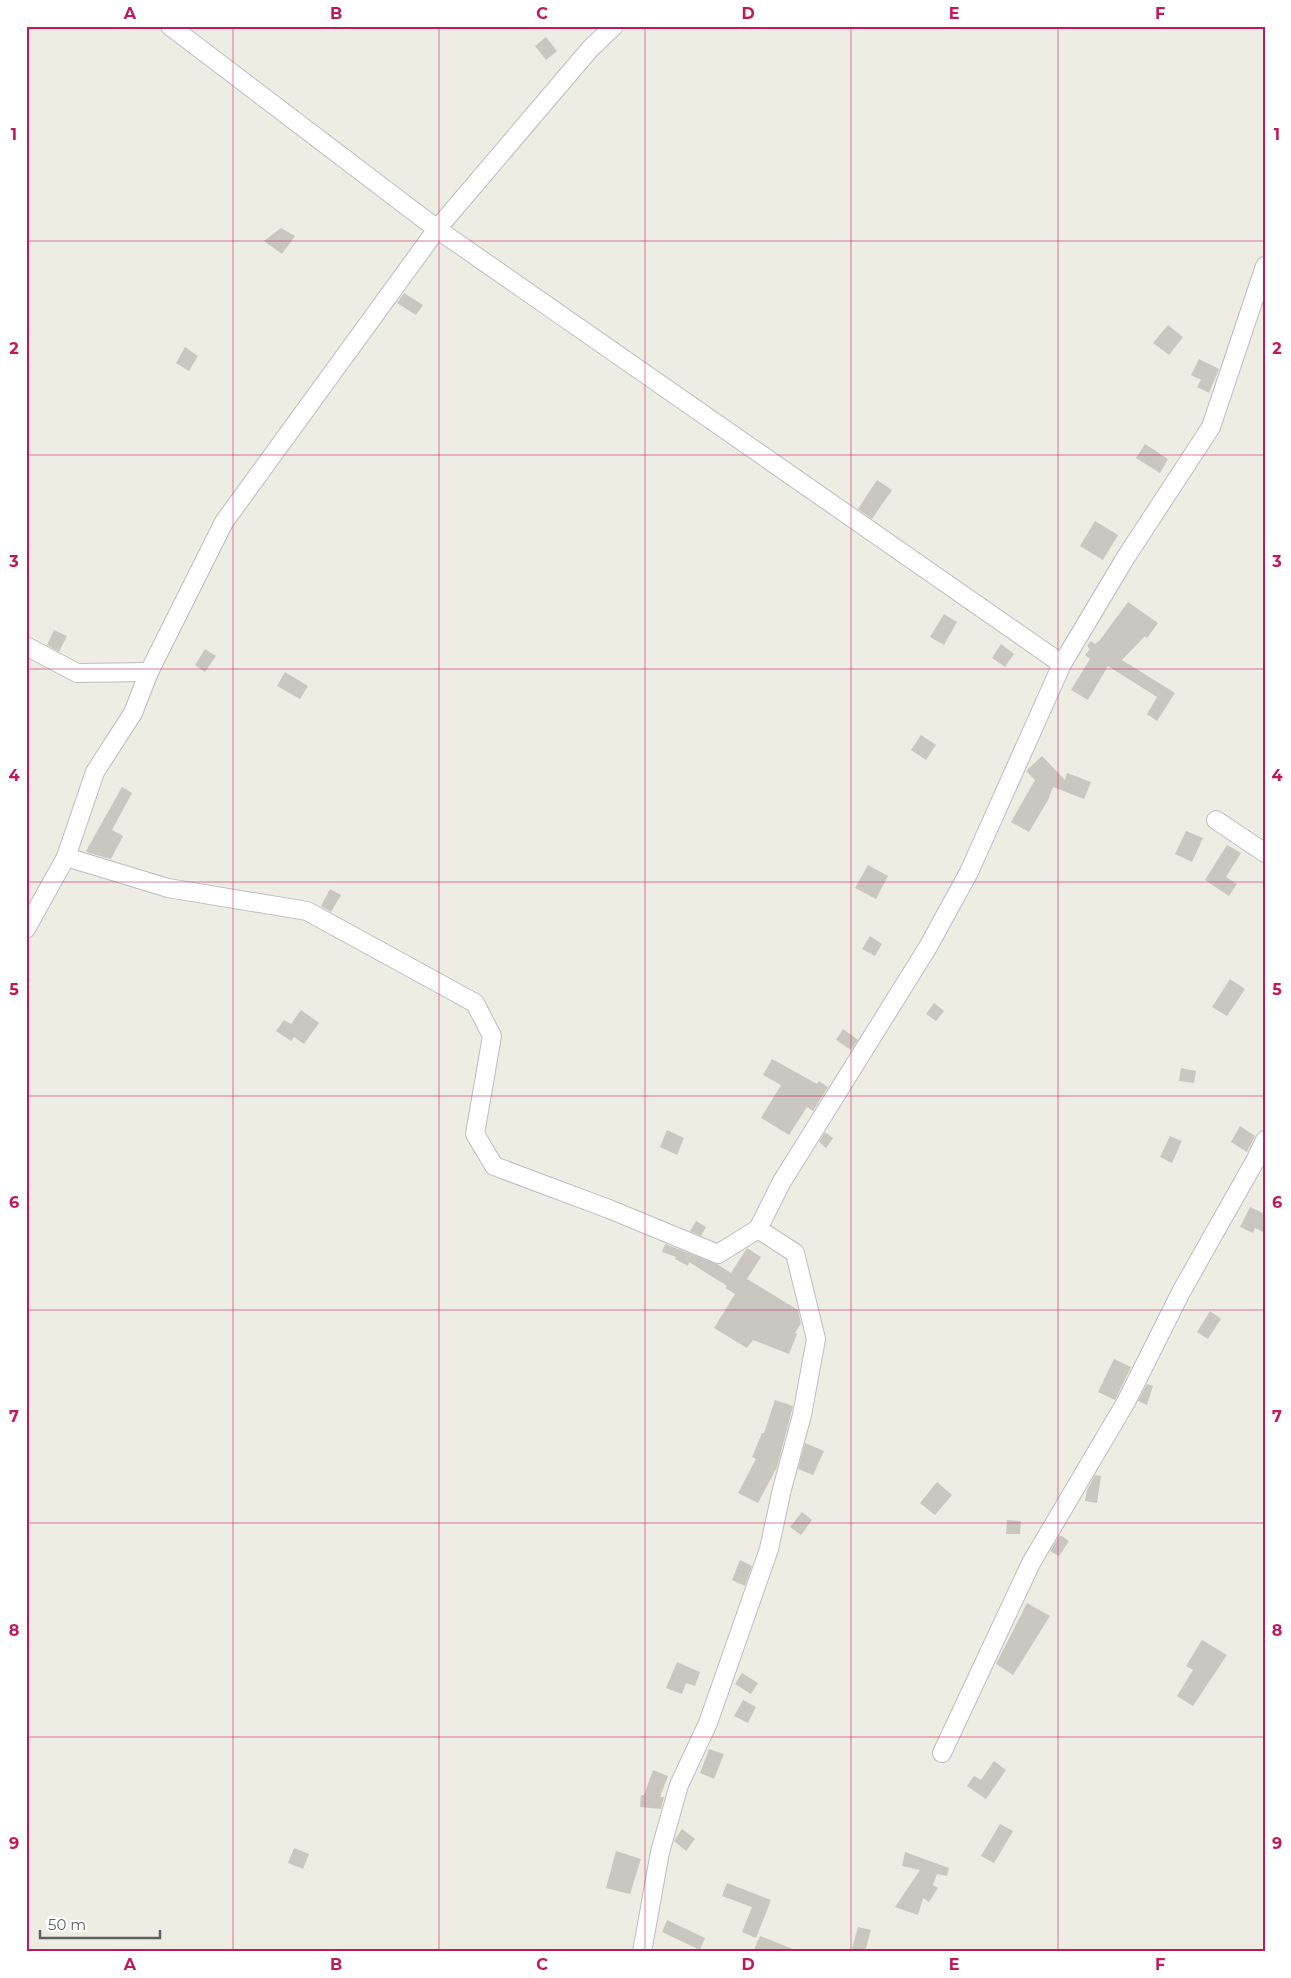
<svg xmlns="http://www.w3.org/2000/svg" width="1291" height="1978" viewBox="0 0 1291 1978" font-family="Montserrat,sans-serif">
  <rect width="100%" height="100%" fill="#eeede3"/>
  <g fill="#c9c7c0">
    <polygon points="546,37 557,51 546,60 535,46"/>
    <polygon points="281,228 295,236 282,254 264,241"/>
    <polygon points="404,293 423,305 416,315 397,303"/>
    <polygon points="1168,325 1183,337 1169,355 1153,343"/>
    <polygon points="185,347 198,356 189,371 176,363"/>
    <polygon points="1199,359 1219,369 1209,393 1197,387 1201,380 1191,375"/>
    <polygon points="1145,444 1168,459 1160,473 1136,458"/>
    <polygon points="877,480 892,490 872,519 858,509"/>
    <polygon points="1095,521 1118,535 1103,560 1080,546"/>
    <polygon points="1128,602 1158,623 1147,638 1145,636 1122,660 1175,693 1157,721 1147,714 1157,697 1108,666 1088,700 1071,690 1090,659 1085,655 1090,649 1087,646 1091,641 1095,644 1100,640"/>
    <polygon points="944,614 957,622 944,645 930,637"/>
    <polygon points="54,630 67,636 59,652 47,645"/>
    <polygon points="1001,644 1014,654 1005,667 992,658"/>
    <polygon points="205,649 216,656 205,672 195,665"/>
    <polygon points="285,672 308,686 300,699 277,686"/>
    <polygon points="921,735 936,745 926,760 911,750"/>
    <polygon points="1042,756 1065,780 1067,773 1091,782 1084,799 1053,787 1048,800 1029,832 1011,822 1035,780 1026,771"/>
    <polygon points="122,787 132,793 112,830 123,836 111,859 89,853 86,851"/>
    <polygon points="1186,831 1203,838 1192,862 1175,854"/>
    <polygon points="1227,845 1241,853 1226,877 1237,884 1229,896 1205,880"/>
    <polygon points="868,865 888,876 876,899 855,888"/>
    <polygon points="330,889 341,895 331,912 321,906"/>
    <polygon points="870,936 882,944 875,956 862,949"/>
    <polygon points="1230,979 1245,989 1227,1016 1212,1007"/>
    <polygon points="934,1003 944,1011 936,1021 926,1014"/>
    <polygon points="301,1010 319,1023 304,1044 294,1037 291,1041 276,1031 284,1020 291,1024"/>
    <polygon points="843,1029 858,1040 851,1050 836,1040"/>
    <polygon points="772,1059 817,1084 819,1081 828,1087 813,1111 807,1107 789,1135 761,1118 781,1085 763,1075"/>
    <polygon points="1181,1068 1196,1071 1194,1083 1179,1081"/>
    <polygon points="1240,1126 1255,1136 1247,1152 1231,1142"/>
    <polygon points="667,1130 684,1138 677,1155 660,1147"/>
    <polygon points="825,1132 833,1138 826,1148 819,1142"/>
    <polygon points="1170,1136 1182,1141 1172,1163 1160,1157"/>
    <polygon points="1250,1207 1265,1214 1265,1233 1255,1228 1253,1233 1240,1227"/>
    <polygon points="696,1221 706,1227 701,1236 690,1231"/>
    <polygon points="665,1244 717,1264 731,1273 747,1248 761,1257 747,1279 798,1310 801,1323 795,1333 797,1334 789,1354 753,1340 747,1348 714,1328 735,1294 725,1288 727,1286 689,1262 688,1266 675,1259 676,1257 662,1252"/>
    <polygon points="1210,1311 1221,1319 1208,1339 1197,1332"/>
    <polygon points="1114,1359 1131,1367 1115,1400 1098,1392"/>
    <polygon points="1147,1384 1153,1386 1147,1405 1138,1401"/>
    <polygon points="775,1400 793,1406 777,1467 758,1503 738,1493 756,1459 752,1457 762,1433 764,1433"/>
    <polygon points="805,1443 824,1451 813,1475 798,1469"/>
    <polygon points="1095,1475 1101,1476 1097,1503 1085,1501 1087,1490"/>
    <polygon points="937,1482 952,1495 935,1515 920,1503"/>
    <polygon points="802,1512 812,1520 801,1535 790,1527"/>
    <polygon points="1007,1520 1021,1521 1020,1534 1006,1534"/>
    <polygon points="1060,1535 1069,1541 1059,1556 1050,1551"/>
    <polygon points="740,1560 752,1566 745,1586 732,1580"/>
    <polygon points="1027,1603 1050,1616 1013,1675 996,1664"/>
    <polygon points="1202,1640 1227,1655 1193,1706 1177,1696 1193,1670 1186,1666"/>
    <polygon points="677,1662 700,1672 695,1686 686,1683 682,1694 666,1688"/>
    <polygon points="742,1673 758,1683 751,1694 735,1684"/>
    <polygon points="743,1700 756,1707 748,1723 734,1716"/>
    <polygon points="709,1749 724,1754 714,1779 700,1773"/>
    <polygon points="994,1761 1006,1770 986,1799 967,1786 974,1776 981,1780"/>
    <polygon points="653,1770 668,1776 660,1797 664,1797 661,1809 640,1807 641,1795 644,1795"/>
    <polygon points="1000,1824 1013,1831 994,1863 981,1856"/>
    <polygon points="682,1829 695,1839 686,1851 674,1841"/>
    <polygon points="294,1848 309,1854 303,1869 288,1863"/>
    <polygon points="616,1851 641,1859 630,1894 606,1888"/>
    <polygon points="905,1852 949,1868 947,1876 937,1874 933,1885 938,1888 929,1902 923,1898 918,1915 895,1907 920,1870 902,1866"/>
    <polygon points="727,1883 771,1900 756,1938 742,1932 752,1907 722,1896"/>
    <polygon points="667,1920 705,1938 700,1950 662,1932"/>
    <polygon points="858,1927 871,1930 865,1952 851,1952"/>
    <polygon points="760,1936 798,1951 798,1952 753,1952"/>
  </g>
  <g fill="none" stroke-linecap="round" stroke-linejoin="round">
    <g stroke="#bbbcc2" stroke-width="20">
      <g id="minor">
        <polyline points="170,26 437,229 1062,664"/>
        <polyline points="26,646 77,673 149,672"/>
        <polyline points="1216,820 1265,853"/>
        <polyline points="66,857 95,772 133,713 149,672 224,522 437,229 590,49 614,26"/>
        <polyline points="26,929 66,857 168,888 307,911 475,1003 492,1036 475,1134 494,1166 609,1209 718,1254 758,1229 795,1253 816,1339 802,1415 782,1489 769,1549 708,1723 679,1785 660,1852 642,1952"/>
        <polyline points="758,1229 781,1183 928,947 969,872 1062,664 1126,557 1211,427 1265,266"/>
        <polyline points="942,1753 1031,1563 1126,1402 1181,1292 1255,1161 1265,1140"/>
      </g>
    </g>
    <use href="#minor" stroke="#fff" stroke-width="18"/>
  </g>
  <path fill="none" stroke="#c2185b" stroke-width="1" stroke-opacity="0.55" d="M233 26V1952M439 26V1952M645 26V1952M851 26V1952M1058 26V1952M26 241H1265M26 455H1265M26 669H1265M26 882H1265M26 1096H1265M26 1310H1265M26 1523H1265M26 1737H1265"/>
  <rect width="1291" height="1978" fill="none" stroke="#ffffff" stroke-width="55"/>
  <path d="M40 1930v8h120v-8" fill="none" stroke="#5b5e64" stroke-width="2.5"/>
  <text x="48" y="1930" font-size="15" fill="#5b5e64" stroke="#ffffff" stroke-width="4" paint-order="stroke">50 m</text>
  <rect x="28" y="28" width="1236" height="1922" fill="none" stroke="#c2185b" stroke-width="2"/>
  <g font-size="16" text-anchor="middle" font-weight="bold" fill="#c2185b">
    <text x="130" y="19">A</text>
    <text x="336" y="19">B</text>
    <text x="542" y="19">C</text>
    <text x="748" y="19">D</text>
    <text x="954" y="19">E</text>
    <text x="1160" y="19">F</text>
    <text x="14" y="140">1</text>
    <text x="1277" y="140">1</text>
    <text x="14" y="354">2</text>
    <text x="1277" y="354">2</text>
    <text x="14" y="567">3</text>
    <text x="1277" y="567">3</text>
    <text x="14" y="781">4</text>
    <text x="1277" y="781">4</text>
    <text x="14" y="995">5</text>
    <text x="1277" y="995">5</text>
    <text x="14" y="1208">6</text>
    <text x="1277" y="1208">6</text>
    <text x="14" y="1422">7</text>
    <text x="1277" y="1422">7</text>
    <text x="14" y="1636">8</text>
    <text x="1277" y="1636">8</text>
    <text x="14" y="1849">9</text>
    <text x="1277" y="1849">9</text>
    <text x="130" y="1970">A</text>
    <text x="336" y="1970">B</text>
    <text x="542" y="1970">C</text>
    <text x="748" y="1970">D</text>
    <text x="954" y="1970">E</text>
    <text x="1160" y="1970">F</text>
  </g>
</svg>
